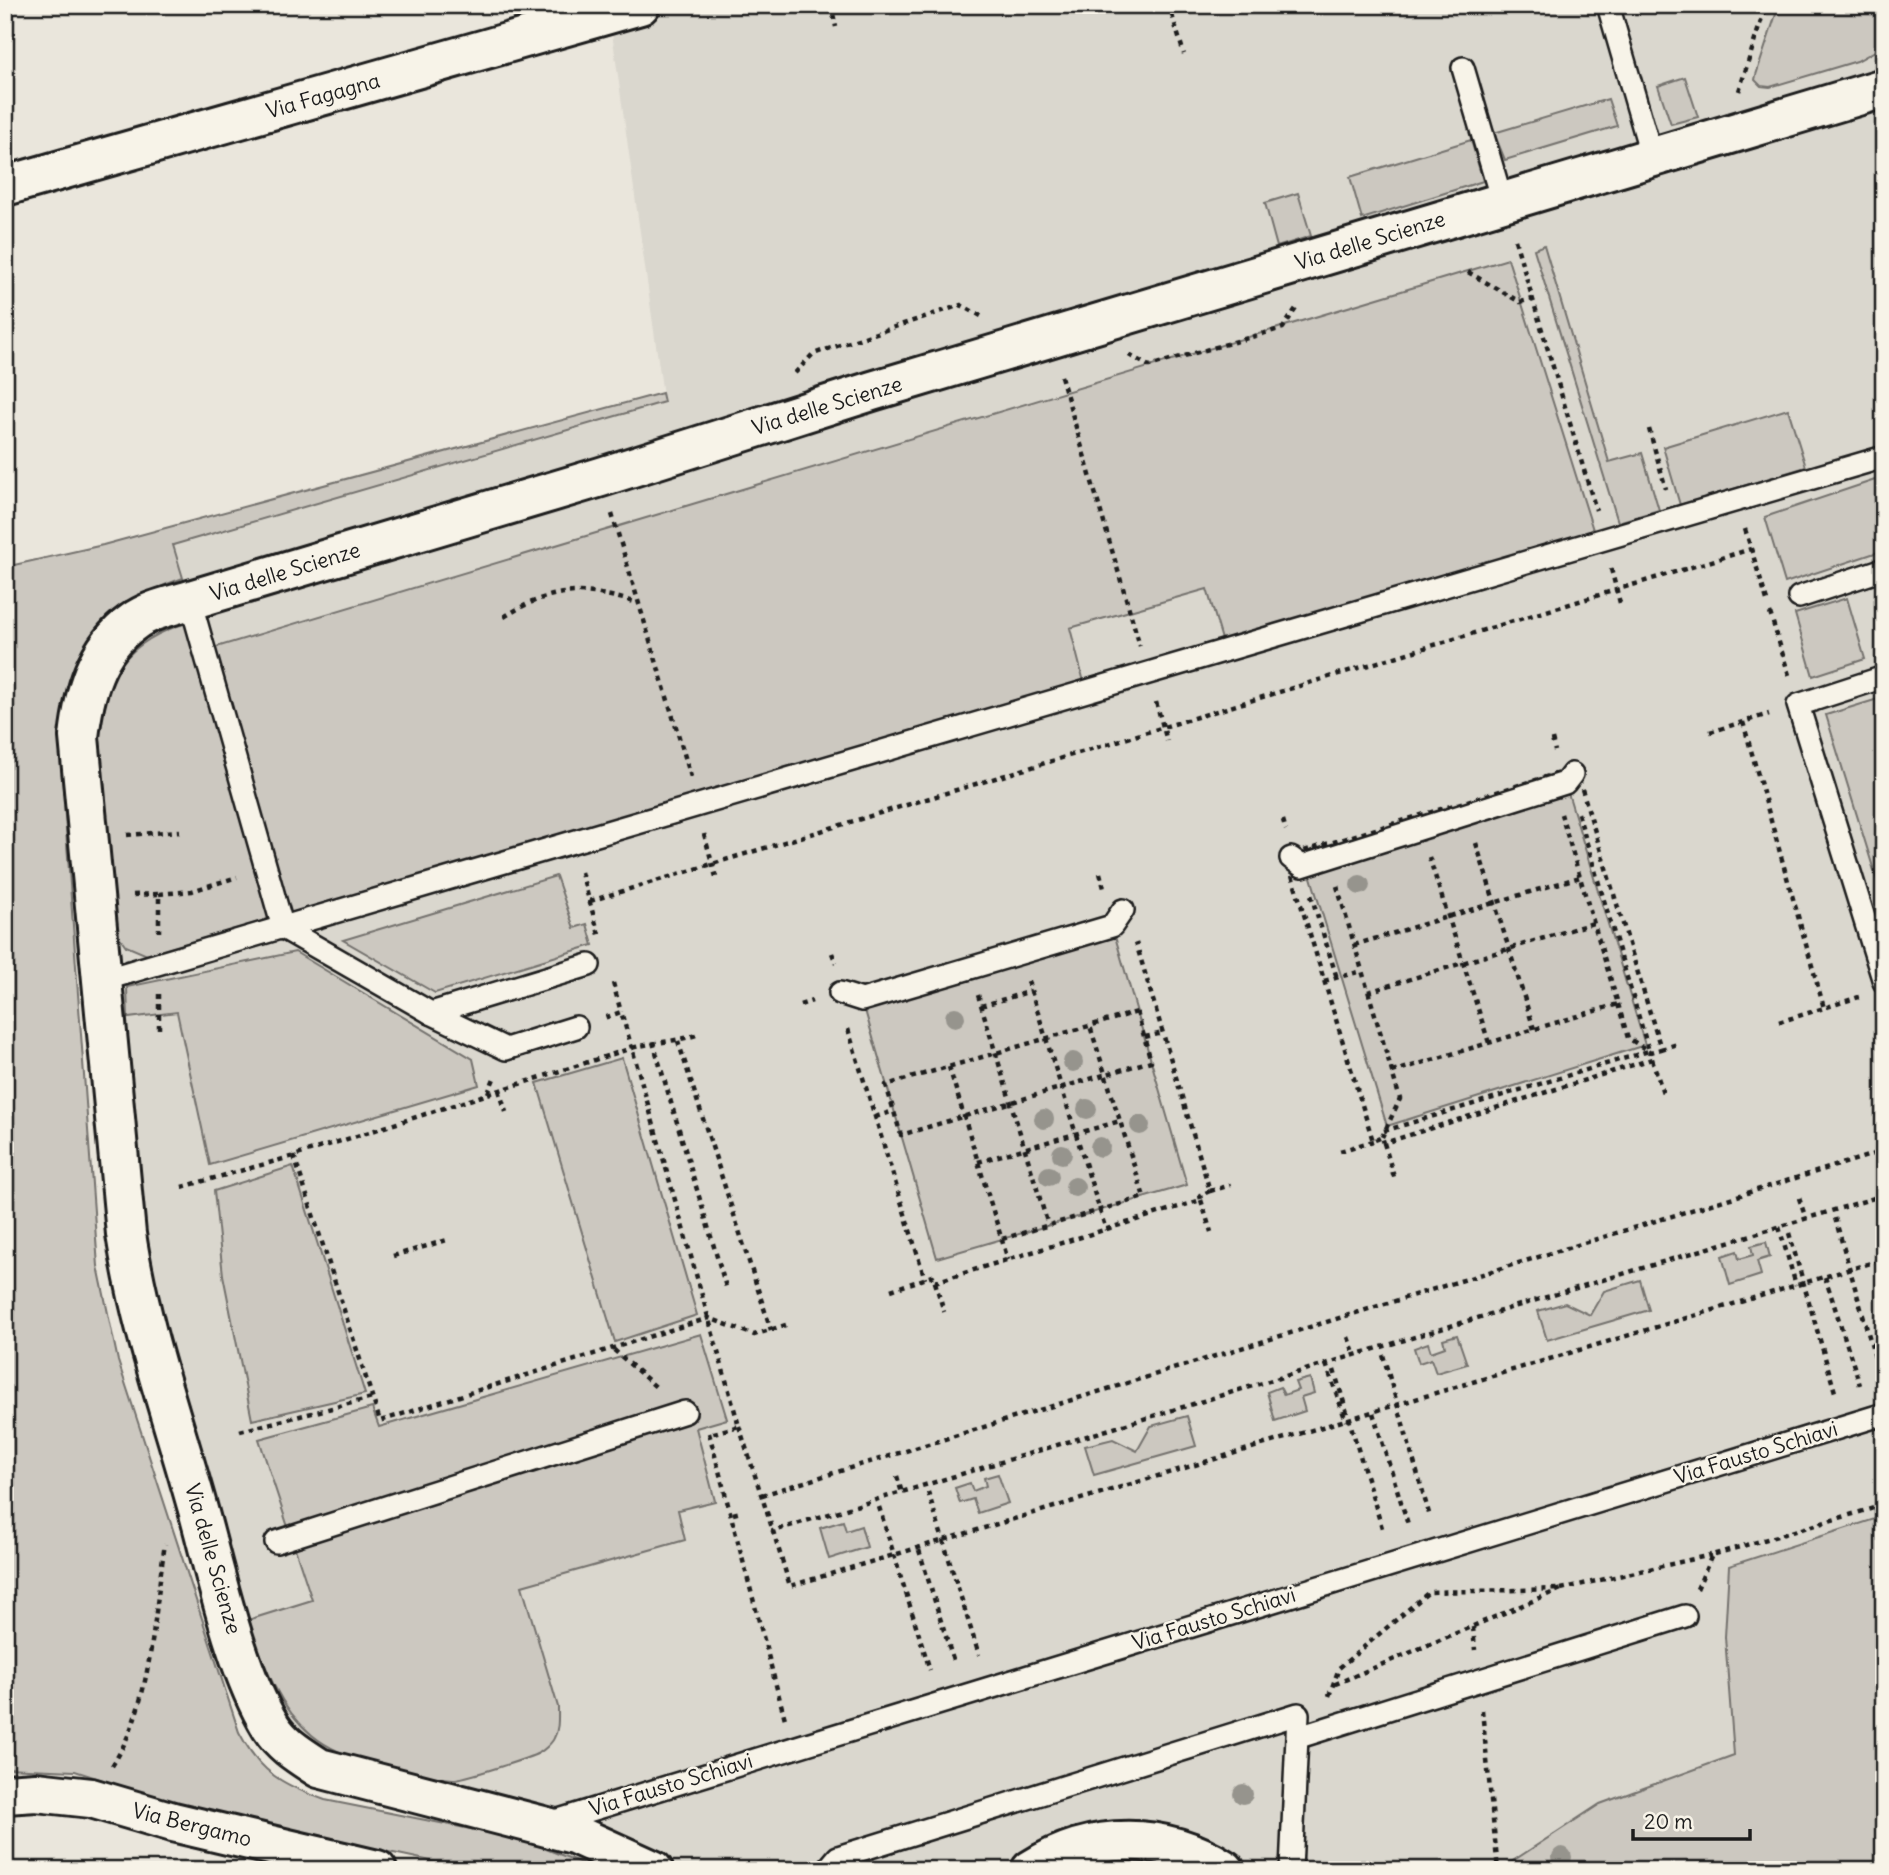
<svg xmlns="http://www.w3.org/2000/svg" width="1889" height="1875" viewBox="0 0 1889 1875" font-family="Delius,sans-serif">
  <rect width="100%" height="100%" fill="#eae6dc"/>
  <filter id="ink" filterUnits="userSpaceOnUse"><feTurbulence type="fractalNoise" baseFrequency=".0143" numOctaves="2"/><feDisplacementMap in="SourceGraphic" scale="14" xChannelSelector="R" yChannelSelector="G"/><feConvolveMatrix kernelMatrix="1 2 1 2 8 2 1 2 1" color-interpolation-filters="sRGB"/></filter>
  <g filter="url(#ink)">
    <polygon fill="#dad7ce" points="692,5 1884,5 1884,1870 1225,1870 1192,1852 1031,1870 653,1870 291,1751 152,1353 82,709 151,613 190,600 172,545 664,402 611,26"/>
    <g fill="#ccc8c0" stroke="#74726e" stroke-width="2">
      <polygon points="1779,5 1884,5 1884,46 1857,61 1770,87 1761,86 1755,80 1756,75"/>
      <polygon points="1685,77 1698,117 1671,124 1658,86"/>
      <polygon points="1608,99 1617,126 1505,160 1494,133"/>
      <polygon points="1471,140 1483,181 1362,219 1350,177"/>
      <polygon points="1298,193 1311,236 1277,247 1265,203"/>
      <polygon points="1544,245 1609,462 1642,453 1659,510 1618,522 1534,249"/>
      <path d="M1508 259 1594 533 1223 643 1207 589 1070 628 1084 682 147 955 126 946 116 932 99 738C103 674 127 640 190 622L200 652Z"/>
      <path d="M662 393 664 402 173 545 183 578C94 609 68 658 60 748L98 1266 118 1361 239 1732C260 1773 283 1785 325 1800L521 1839 599 1870H473L202 1812 75 1771 5 1768V567L103 545Z"/>
      <polygon points="1788,409 1806,467 1680,505 1663,447"/>
      <polygon points="1884,477 1884,550 1785,583 1765,517"/>
      <polygon points="1847,598 1865,659 1813,676 1795,614"/>
      <polygon points="1878,699 1884,718 1884,903 1826,715"/>
      <polygon points="1565,783 1645,1045 1387,1126 1307,864"/>
      <polygon points="556,876 574,928 587,924 593,945 435,993 343,940"/>
      <polygon points="1112,926 1187,1185 937,1258 862,1000"/>
      <polygon points="295,952 473,1059 479,1085 210,1165 177,1012 128,1018 127,987"/>
      <polygon points="622,1058 697,1315 615,1342 537,1083"/>
      <polygon points="293,1166 365,1394 252,1420 223,1275 214,1191"/>
      <polygon points="1766,1242 1770,1257 1757,1261 1761,1275 1730,1285 1722,1256 1737,1251 1739,1259 1753,1255 1751,1246"/>
      <polygon points="1640,1280 1649,1310 1547,1340 1538,1311 1565,1303 1590,1315 1604,1291"/>
      <path d="M701 1334 727 1419 696 1428 715 1501 678 1510 685 1540 522 1586 558 1707C558 1718 559 1729 554 1738 552 1743 544 1750 539 1753 529 1758 462 1780 453 1779 411 1776 344 1762 312 1735 277 1706 263 1662 248 1620L312 1600 259 1439 372 1408 379 1427Z"/>
      <polygon points="1457,1335 1467,1364 1436,1373 1431,1359 1419,1363 1414,1348 1428,1343 1431,1352 1445,1347 1443,1339"/>
      <polygon points="1310,1378 1314,1393 1301,1397 1305,1411 1275,1421 1267,1392 1280,1387 1284,1395 1298,1390 1295,1382"/>
      <polygon points="1187,1416 1196,1446 1094,1475 1085,1446 1113,1439 1137,1451 1151,1426"/>
      <polygon points="998,1474 1008,1503 978,1513 973,1499 960,1503 955,1488 970,1483 973,1491 986,1486 984,1478"/>
      <polygon points="1884,1516 1884,1870 1499,1870 1600,1804 1734,1755 1725,1637 1729,1566"/>
      <polygon points="843,1521 846,1531 861,1526 867,1547 829,1559 820,1528"/>
    </g>
    <g fill="none" stroke-linecap="round" stroke-linejoin="round">
      <g stroke="#1c1c1c" stroke-width="26">
        <g id="service">
          <polyline points="1608,5 1652,157"/>
          <polyline points="1463,68 1502,201"/>
          <polyline points="1799,597 1884,569"/>
          <polyline points="190,600 283,928 431,1013 506,1049 576,1027"/>
          <polyline points="1884,677 1798,705 1884,982"/>
          <polyline points="1291,858 1302,866 1565,783 1572,774"/>
          <polyline points="103,980 1884,457"/>
          <polyline points="840,993 862,1000 1112,926 1123,910"/>
          <polyline points="431,1013 589,965"/>
          <polyline points="276,1542 685,1412"/>
          <polyline points="1299,1737 1685,1616"/>
          <polyline points="549,1823 1884,1414"/>
          <polyline points="827,1870 838,1857 1298,1714 1291,1870"/>
        </g>
      </g>
      <g stroke="#1c1c1c" stroke-width="44">
        <g id="minor">
          <polyline points="5,186 640,5"/>
          <polyline points="5,1794 36,1792 91,1798 173,1822 377,1870"/>
        </g>
      </g>
      <g stroke="#1c1c1c" stroke-width="44">
        <g id="tertiary">
          <path d="M653 1870 574 1834 319 1768C301 1756 283 1746 271 1727 235 1668 216 1574 197 1506 172 1416 140 1327 126 1234L79 737C84 694 95 649 133 622 149 610 171 606 190 600L601 477 872 391 1884 88"/>
          <path d="M1031 1870C1092 1831 1164 1831 1225 1870"/>
        </g>
      </g>
      <g stroke="#1c1c1c" stroke-width="4.5" stroke-dasharray="5 5" stroke-linecap="butt">
        <polyline points="831,5 836,27"/>
        <polyline points="1169,5 1184,54"/>
        <polyline points="1739,91 1766,5"/>
        <polyline points="1515,240 1596,510"/>
        <polyline points="1468,272 1520,302 1533,299"/>
        <polyline points="1129,355 1149,366 1283,328 1297,307"/>
        <polyline points="795,373 813,354 961,305 981,316"/>
        <polyline points="1061,376 1140,646"/>
        <polyline points="1649,429 1666,489"/>
        <polyline points="612,514 691,777"/>
        <polyline points="1745,529 1767,601"/>
        <polyline points="1611,569 1620,603"/>
        <polyline points="1770,613 1789,675"/>
        <path d="M504 617C554 586 583 587 638 603"/>
        <polyline points="1156,702 1167,741"/>
        <polyline points="1743,722 1824,1008"/>
        <polyline points="1710,732 1769,714"/>
        <polyline points="1552,739 1555,751"/>
        <polygon points="1562,772 1578,776 1661,1049 1650,1052 1652,1059 1384,1143 1382,1137 1373,1141 1288,862 1294,854"/>
        <polyline points="1283,820 1286,830"/>
        <polyline points="704,834 716,877"/>
        <polyline points="127,835 180,831"/>
        <polyline points="1476,843 1534,1029"/>
        <polyline points="1429,857 1489,1043"/>
        <polyline points="581,872 600,938"/>
        <polyline points="1100,873 1104,888"/>
        <polyline points="1337,886 1400,1099 1382,1137"/>
        <polyline points="159,894 192,891 237,877"/>
        <polyline points="133,895 159,894 159,932"/>
        <polyline points="1311,895 1337,978"/>
        <polyline points="590,901 1751,549"/>
        <polyline points="1354,945 1580,877"/>
        <polyline points="832,953 836,963"/>
        <polyline points="1028,981 1106,1230"/>
        <polyline points="1324,981 1362,971"/>
        <polyline points="613,983 621,1012"/>
        <polyline points="1368,992 1593,923"/>
        <polyline points="159,994 159,1031"/>
        <polyline points="978,995 1048,1225"/>
        <polyline points="1618,1004 1628,1038 1650,1052"/>
        <polyline points="800,1005 812,1001"/>
        <polyline points="981,1006 1031,991"/>
        <polygon points="1137,1012 1151,1061 901,1135 886,1085"/>
        <polyline points="1779,1022 1859,997"/>
        <polyline points="848,1029 925,1279"/>
        <path d="M696 1035C674 1042 654 1042 632 1048L739 1426 710 1434"/>
        <polyline points="1145,1037 1163,1033"/>
        <polyline points="678,1041 771,1330"/>
        <polyline points="653,1042 726,1287"/>
        <polyline points="1661,1049 1678,1044"/>
        <polyline points="1652,1059 1663,1093"/>
        <polyline points="949,1067 1008,1260"/>
        <polyline points="1392,1072 1618,1004 1561,814"/>
        <polyline points="499,1090 506,1112"/>
        <polyline points="488,1093 495,1076"/>
        <polyline points="875,1117 894,1111"/>
        <polyline points="1384,1131 1649,1051 1577,810"/>
        <polyline points="1384,1143 1394,1177"/>
        <polyline points="1340,1151 1373,1141"/>
        <polyline points="294,1156 380,1421 709,1318 754,1335 789,1324"/>
        <polyline points="978,1162 1120,1121"/>
        <polyline points="182,1187 294,1156 632,1048 621,1012 604,1018"/>
        <polyline points="1210,1191 1231,1185"/>
        <polyline points="1884,1195 773,1531 790,1586 1884,1259"/>
        <polyline points="1799,1198 1806,1219"/>
        <polyline points="1201,1200 1211,1232"/>
        <polyline points="1835,1218 1881,1378"/>
        <polyline points="1779,1227 1796,1285"/>
        <polyline points="1789,1233 1835,1392"/>
        <polyline points="1002,1239 1144,1197 1090,1026"/>
        <polyline points="393,1256 447,1240"/>
        <polyline points="1825,1277 1860,1385"/>
        <polyline points="935,1282 944,1312"/>
        <polyline points="891,1290 933,1276 935,1282 1201,1200 1200,1195 1210,1191 1136,943"/>
        <polyline points="1348,1337 1355,1356"/>
        <polyline points="614,1350 657,1388"/>
        <polyline points="1383,1355 1430,1517"/>
        <polyline points="1326,1364 1346,1421"/>
        <polyline points="1334,1370 1383,1531"/>
        <polyline points="1373,1413 1408,1524"/>
        <polyline points="739,1426 773,1531"/>
        <polyline points="240,1431 372,1398"/>
        <polyline points="709,1433 785,1719"/>
        <polyline points="897,1476 902,1493"/>
        <polyline points="928,1492 979,1655"/>
        <polyline points="762,1495 1884,1151"/>
        <polyline points="879,1507 930,1670"/>
        <polyline points="733,1514 741,1512"/>
        <polyline points="919,1550 954,1663"/>
        <polyline points="1561,1589 1711,1555"/>
        <polyline points="1697,1589 1712,1555 1884,1505"/>
        <polyline points="1473,1627 1475,1650"/>
        <polyline points="1329,1696 1339,1668 1429,1592 1561,1589 1333,1685"/>
        <polyline points="1482,1710 1498,1870"/>
        <path d="M112 1766C153 1702 153 1617 165 1544"/>
      </g>
      <use href="#service" stroke="#f7f3e8" stroke-width="21"/>
      <use href="#minor" stroke="#f7f3e8" stroke-width="38"/>
      <use href="#tertiary" stroke="#f7f3e8" stroke-width="38"/>
    </g>
    <g fill="#96948d">
      <circle cx="1360" cy="885" r="10"/>
      <circle cx="955" cy="1017" r="10"/>
      <circle cx="1073" cy="1062" r="10"/>
      <circle cx="1087" cy="1109" r="10"/>
      <circle cx="1044" cy="1119" r="10"/>
      <circle cx="1140" cy="1125" r="10"/>
      <circle cx="1100" cy="1147" r="10"/>
      <circle cx="1062" cy="1154" r="10"/>
      <circle cx="1049" cy="1176" r="10"/>
      <circle cx="1075" cy="1187" r="10"/>
      <circle cx="1243" cy="1794" r="10"/>
      <circle cx="1562" cy="1857" r="10"/>
    </g>
  </g>
  <g text-anchor="middle" stroke-width="5" stroke-linejoin="round" paint-order="stroke">
    <g font-size="21" fill="#1c1c1c" stroke="#f7f3e8">
      <text transform="translate(323 96) rotate(-16)" y="7">Via Fagagna</text>
      <text transform="translate(1370 241) rotate(-17)" y="7">Via delle Scienze</text>
      <text transform="translate(827 406) rotate(-17)" y="7">Via delle Scienze</text>
      <text transform="translate(285 572) rotate(-17)" y="7">Via delle Scienze</text>
      <text transform="translate(1756 1453) rotate(-17)" y="7">Via Fausto Schiavi</text>
      <text transform="translate(213 1559) rotate(74)" y="7">Via delle Scienze</text>
      <text transform="translate(1214 1619) rotate(-17)" y="7">Via Fausto Schiavi</text>
      <text transform="translate(671 1785) rotate(-17)" y="7">Via Fausto Schiavi</text>
      <text transform="translate(192 1825) rotate(14)" y="7">Via Bergamo</text>
    </g>
  </g>
  <rect width="1889" height="1875" fill="none" stroke="#f7f3e8" stroke-width="28"/>
  <rect x="14" y="14" width="1861" height="1847" fill="none" stroke="#1c1c1c" stroke-width="2.5" filter="url(#ink)"/>
  <path d="M1633 1829v10h117v-10" fill="none" stroke="#1c1c1c" stroke-width="3.5"/>
  <text x="1644" y="1829" font-size="21" fill="#1c1c1c" stroke="#f7f3e8" stroke-width="5" paint-order="stroke">20 m</text>
</svg>
